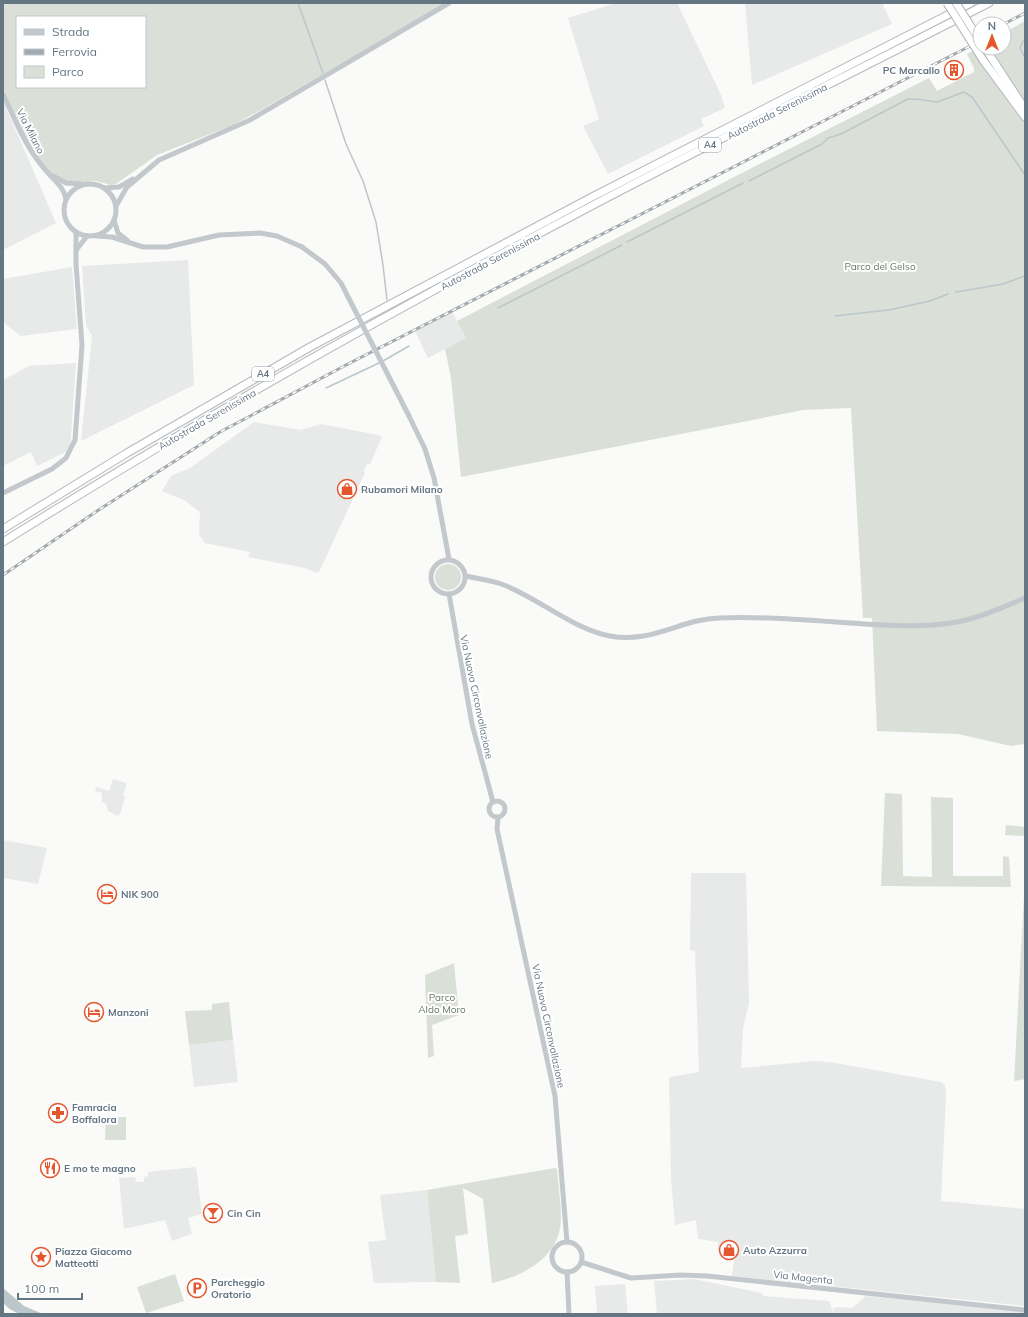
<svg xmlns="http://www.w3.org/2000/svg" width="1028" height="1317" viewBox="0 0 1028 1317" font-family="Mulish,sans-serif">
  <rect width="100%" height="100%" fill="#fafaf8"/>
  <g fill="#e8e9e9">
    <polygon points="616,3 677,3 721,95 725,108 701,119 704,126 608,174 583,126 599,119 568,18"/>
    <polygon points="745,3 882,3 892,24 752,85"/>
    <polygon points="3,101 56,223 3,250"/>
    <polygon points="188,260 194,385 81,441 92,336 86,325 82,266"/>
    <polygon points="72,267 77,329 21,336 4,323 3,279"/>
    <polygon points="452,312 466,338 428,358 415,331"/>
    <polygon points="76,363 70,450 37,466 31,452 3,466 3,380 29,366"/>
    <polygon points="254,422 301,430 321,424 378,435 382,437 370,464 366,465 364,471 365,473 319,572 317,573 305,568 248,557 250,552 205,543 199,534 200,512 184,500 162,491 171,476 190,468"/>
    <polygon points="113,779 127,783 123,795 125,796 121,812 118,816 108,811 106,804 102,802 102,793 95,791 96,787 109,791"/>
    <polygon points="3,840 47,848 38,884 3,878"/>
    <polygon points="691,873 746,873 749,1003 743,1028 741,1068 815,1061 836,1063 941,1082 945,1085 946,1094 941,1201 1025,1209 1025,1306 732,1276 735,1252 718,1250 718,1242 698,1239 696,1220 675,1225 671,1179 669,1077 699,1072 695,951 690,950"/>
    <polygon points="233,1040 238,1082 194,1087 189,1045"/>
    <polygon points="196,1167 202,1214 188,1218 192,1234 172,1241 165,1220 124,1229 119,1178 135,1177 136,1182 144,1182 144,1177 148,1176 148,1172"/>
    <polygon points="427,1190 436,1282 374,1283 368,1242 386,1240 380,1195"/>
    <polygon points="694,1279 762,1293 763,1296 829,1301 834,1314 657,1314 654,1281"/>
    <polygon points="625,1284 628,1314 597,1314 595,1286"/>
    <polygon points="866,1296 1025,1312 1025,1314 835,1314 833,1308 839,1307 852,1308"/>
  </g>
  <g fill="#dadfd7" fill-rule="evenodd">
    <path d="M3 3H446L259 111 233 125 157 155 116 184 111 185 96 181 78 183 63 180 51 173 38 159 21 130 3 88ZM17 17H145V87H17Z"/>
    <polygon points="1025,21 1025,744 1011,746 958,734 877,731 872,618 863,618 851,408 803,410 461,477 451,378 445,349 466,338 457,321 736,176 929,78 937,91 974,72 974,68 967,54 980,47 1004,48 1004,33"/>
    <circle cx="448" cy="577" r="13"/>
    <polygon points="885,793 902,794 903,876 932,877 931,797 953,798 953,876 1003,876 1003,856 1009,857 1011,887 881,886"/>
    <polygon points="1006,825 1025,827 1025,836 1005,835"/>
    <polygon points="1025,877 1025,1079 1014,1081"/>
    <polygon points="454,963 459,1015 432,1025 434,1056 428,1058 425,975"/>
    <polygon points="229,1002 233,1040 189,1045 185,1011 212,1010 212,1004"/>
    <polygon points="106,1117 126,1117 126,1140 105,1140"/>
    <path d="M555 1168 557 1169C558 1184 563 1216 560 1228 555 1259 521 1277 492 1283L483 1199 463 1188 468 1234 455 1236 460 1283 436 1282 427 1190Z"/>
    <polygon points="175,1274 184,1301 146,1313 137,1287"/>
  </g>
  <path fill="#bbc7cb" d="M3 1288 24 1306 43 1314C23 1314 17 1317 3 1303Z"/>
  <g fill="none" stroke-linecap="round" stroke-linejoin="round">
    <g stroke="#bbc7cb" stroke-width="1.5">
      <polyline points="298,3 323,73"/>
      <polyline points="1023,41 1020,48 1025,58"/>
      <polyline points="325,80 346,144 363,181 376,222 383,265 387,300"/>
      <polyline points="749,181 822,144 828,138 841,134 908,99 916,99 937,102 964,92 972,97 1025,175"/>
      <polyline points="627,242 743,183"/>
      <polyline points="956,292 1003,284 1025,276"/>
      <polyline points="498,308 622,245"/>
      <polyline points="889,310 930,301 948,294"/>
      <polyline points="835,316 888,310"/>
      <polyline points="383,361 409,346"/>
      <polyline points="326,388 379,363"/>
    </g>
    <g stroke="#b4b9bd" stroke-width="9">
      <g id="trunk">
        <polyline points="985,48 1025,109"/>
        <polyline points="983,60 1025,117"/>
      </g>
    </g>
    <g stroke="#b4b9bd" stroke-width="9">
      <g id="motorway">
        <polyline points="3,529 127,453 310,347 592,197 971,3"/>
        <path d="M3 542C196 421 395 309 597 203 727 135 858 70 989 3"/>
      </g>
    </g>
    <g stroke="#c3c8cc" stroke-width="5">
      <path d="M3 94C16 122 27 151 49 174 56 182 64 188 66 199"/>
      <polyline points="53,176 66,183 81,184"/>
      <circle cx="90" cy="210" r="26"/>
      <polyline points="104,188 119,187 133,179"/>
      <polyline points="116,206 127,187 159,160 250,120 449,3"/>
      <polyline points="114,220 118,233 128,241"/>
      <polyline points="96,236 112,237 143,247 167,247 219,235 260,233 277,236 302,247"/>
      <polyline points="77,249 87,236"/>
      <polyline points="409,416 425,449 434,478 449,559"/>
      <polyline points="3,493 52,469 66,458 75,440 82,345 76,264 76,233"/>
      <circle cx="448" cy="577" r="17"/>
      <path d="M466 576C478 579 492 580 504 585 540 599 571 628 610 636 651 644 681 619 719 618 767 616 816 621 864 624 897 626 933 628 966 620 986 615 1006 606 1025 598"/>
      <polyline points="449,594 472,724 493,802"/>
      <circle cx="497" cy="809" r="8"/>
      <polyline points="498,817 497,829 555,1096 567,1242"/>
      <circle cx="567" cy="1257" r="15"/>
      <polyline points="581,1262 631,1278 681,1275 707,1276 1025,1310"/>
      <polyline points="567,1272 569,1314"/>
    </g>
    <use href="#trunk" stroke="#fff" stroke-width="7"/>
    <use href="#motorway" stroke="#fff" stroke-width="7"/>
    <g stroke="#a2aab0" stroke-width="3">
      <g id="rail">
        <polyline points="1004,24 1025,13"/>
        <polyline points="3,575 97,511 220,432 348,364 980,41"/>
      </g>
    </g>
    <use href="#rail" stroke="#fff" stroke-width="1.5" stroke-dasharray="4.5" stroke-linecap="butt"/>
    <g stroke="#b4b9bd" stroke-width="9" stroke-linecap="butt">
      <g id="trunk-bridge">
        <polyline points="947,3 983,60"/>
        <polyline points="956,3 980,41"/>
      </g>
    </g>
    <polyline stroke="#c3c8cc" stroke-width="5" points="302,247 325,264 341,283 409,416"/>
    <use href="#trunk-bridge" stroke="#fff" stroke-width="7"/>
  </g>
  <defs>
    <g id="building-ring" transform="scale(1)"><circle r="9.5" fill="#fff" stroke="#e4572e" stroke-width="1.5"/><path d="M-4-6H4V6H1V3H-1V6H-4ZM-2.5-4.3h1.7v1.8h-1.7ZM.8-4.3h1.7v1.8H.8ZM-2.5-1h1.7V.8h-1.7ZM.8-1h1.7V.8H.8Z" fill="#e4572e"/></g>
    <g id="shop-ring" transform="scale(1)"><circle r="9.5" fill="#fff" stroke="#e4572e" stroke-width="1.5"/><path d="M-5-2.5h2.3a2.7 3.5 0 0 1 5.4 0H5L5.5 6h-11ZM-1.5-2.5h3a1.5 2.3 0 0 0-3 0Z" fill="#e4572e"/></g>
    <g id="hotel-ring" transform="scale(1)"><circle r="9.5" fill="#fff" stroke="#e4572e" stroke-width="1.5"/><path d="M-6-4.5h1.5V1H6V5H4.5V3h-9V5H-6ZM-4 0a1.8 1.8 0 1 1 3.6 0ZM.5 0V-2.5h3Q6-2.5 6 0Z" fill="#e4572e"/></g>
    <g id="pharmacy-ring" transform="scale(1)"><circle r="9.5" fill="#fff" stroke="#e4572e" stroke-width="1.5"/><path d="M-2-6h4v4h4v4h-4v4h-4v-4h-4v-4h4Z" fill="#e4572e"/></g>
    <g id="restaurant-ring" transform="scale(1)"><circle r="9.5" fill="#fff" stroke="#e4572e" stroke-width="1.5"/><path d="M-5-6h1v4h1v-4h1v4h1v-4h1v5L-1.5 .5V6h-2V.5L-5-1ZM5-6V6H3V1.5H1.5Q1.5-4 5-6Z" fill="#e4572e"/></g>
    <g id="bar-ring" transform="scale(1)"><circle r="9.5" fill="#fff" stroke="#e4572e" stroke-width="1.5"/><path d="M-6-5H6L.8 .8V4.5H3.5V6h-7V4.5H-.8V.8Z" fill="#e4572e"/></g>
    <g id="sight-ring" transform="scale(1)"><circle r="9.5" fill="#fff" stroke="#e4572e" stroke-width="1.5"/><path d="M0-6L1.8-2.2L6-1.7L2.9 1.2L3.7 5.4L0 3.3L-3.7 5.4L-2.9 1.2L-6-1.7L-1.8-2.2Z" fill="#e4572e"/></g>
    <g id="parking-ring" transform="scale(1)"><circle r="9.5" fill="#fff" stroke="#e4572e" stroke-width="1.5"/><path d="M-3.5-5.5H1a3.5 3.5 0 0 1 0 7H-1V5.5H-3.5ZM-1-3.4V-.6H.8a1.4 1.4 0 0 0 0-2.8Z" fill="#e4572e"/></g>
  </defs>
  <g fill-rule="evenodd">
    <use href="#building-ring" x="954" y="70"/>
    <use href="#shop-ring" x="347" y="489"/>
    <use href="#hotel-ring" x="107" y="894"/>
    <use href="#hotel-ring" x="94" y="1012"/>
    <use href="#pharmacy-ring" x="58" y="1113"/>
    <use href="#restaurant-ring" x="50" y="1168"/>
    <use href="#bar-ring" x="213" y="1213"/>
    <use href="#shop-ring" x="729" y="1250"/>
    <use href="#sight-ring" x="41" y="1257"/>
    <use href="#parking-ring" x="197" y="1288"/>
  </g>
  <g text-anchor="middle" stroke-width="4" stroke-linejoin="round" paint-order="stroke">
    <g fill="#fff" stroke="#939fa8" stroke-width="1">
      <rect x="699" y="138" width="22" height="14" rx="3"/>
      <rect x="252" y="367" width="22" height="14" rx="3"/>
    </g>
    <g font-size="9" font-weight="bold" fill="#657683">
      <text x="710" y="148">A4</text>
      <text x="263" y="377">A4</text>
    </g>
    <g font-size="10" font-weight="bold" fill="#657683" stroke="#fff" text-anchor="start">
      <text x="940" y="74" text-anchor="end">PC Marcallo</text>
      <text x="361" y="493">Rubamori Milano</text>
      <text x="121" y="898">NIK 900</text>
      <text x="108" y="1016">Manzoni</text>
      <text x="72" y="1111">Famracia<tspan x="72" dy="12">Boffalora</tspan></text>
      <text x="64" y="1172">E mo te magno</text>
      <text x="227" y="1217">Cin Cin</text>
      <text x="743" y="1254">Auto Azzurra</text>
      <text x="55" y="1255">Piazza Giacomo<tspan x="55" dy="12">Matteotti</tspan></text>
      <text x="211" y="1286">Parcheggio<tspan x="211" dy="12">Oratorio</tspan></text>
    </g>
    <g font-size="10" fill="#657683" stroke="#fff">
      <text transform="translate(777 111) rotate(-27)" y="4">Autostrada Serenissima</text>
      <text transform="translate(31 131) rotate(63)" y="4">Via Milano</text>
      <text transform="translate(490 261) rotate(-28)" y="4">Autostrada Serenissima</text>
      <text transform="translate(207 419) rotate(-30)" y="4">Autostrada Serenissima</text>
      <text transform="translate(477 697) rotate(78)" y="4">Via Nuova Circonvallazione</text>
      <text transform="translate(549 1026) rotate(78)" y="4">Via Nuova Circonvallazione</text>
      <text transform="translate(803 1277) rotate(6)" y="4">Via Magenta</text>
    </g>
    <g font-size="10" fill="#687a64" stroke="#fff">
      <text x="880" y="270">Parco del Gelso</text>
      <text x="442" y="1001">Parco<tspan x="442" dy="12">Aldo Moro</tspan></text>
    </g>
  </g>
  <rect width="1028" height="1317" fill="none" stroke="#657683" stroke-width="8"/>
  <rect x="16" y="16" width="130" height="72" fill="#ffffff" stroke="#c1c8cd"/>
  <rect x="24" y="29" width="20" height="6" fill="#c3c8cc" stroke="#c1c8cd"/>
  <text x="52" y="36" font-size="12" fill="#657683">Strada</text>
  <rect x="24" y="49" width="20" height="6" fill="#a2aab0" stroke="#c1c8cd"/>
  <text x="52" y="56" font-size="12" fill="#657683">Ferrovia</text>
  <rect x="24" y="66" width="20" height="12" fill="#dadfd7" stroke="#c1c8cd"/>
  <text x="52" y="76" font-size="12" fill="#657683">Parco</text>
  <g transform="translate(992 36)"><circle r="19" fill="#ffffff" stroke="#c1c8cd"/>
  <path d="M0-3L7 15L0 10L-7 15Z" fill="#e4572e"/>
  <text y="-6" font-size="11" font-weight="bold" text-anchor="middle" fill="#657683">N</text>
  </g>
  <path d="M18 1293v6h64v-6" fill="none" stroke="#657683" stroke-width="2"/>
  <text x="24" y="1293" font-size="12" fill="#657683" stroke="#ffffff" stroke-width="3" paint-order="stroke">100 m</text>
</svg>
